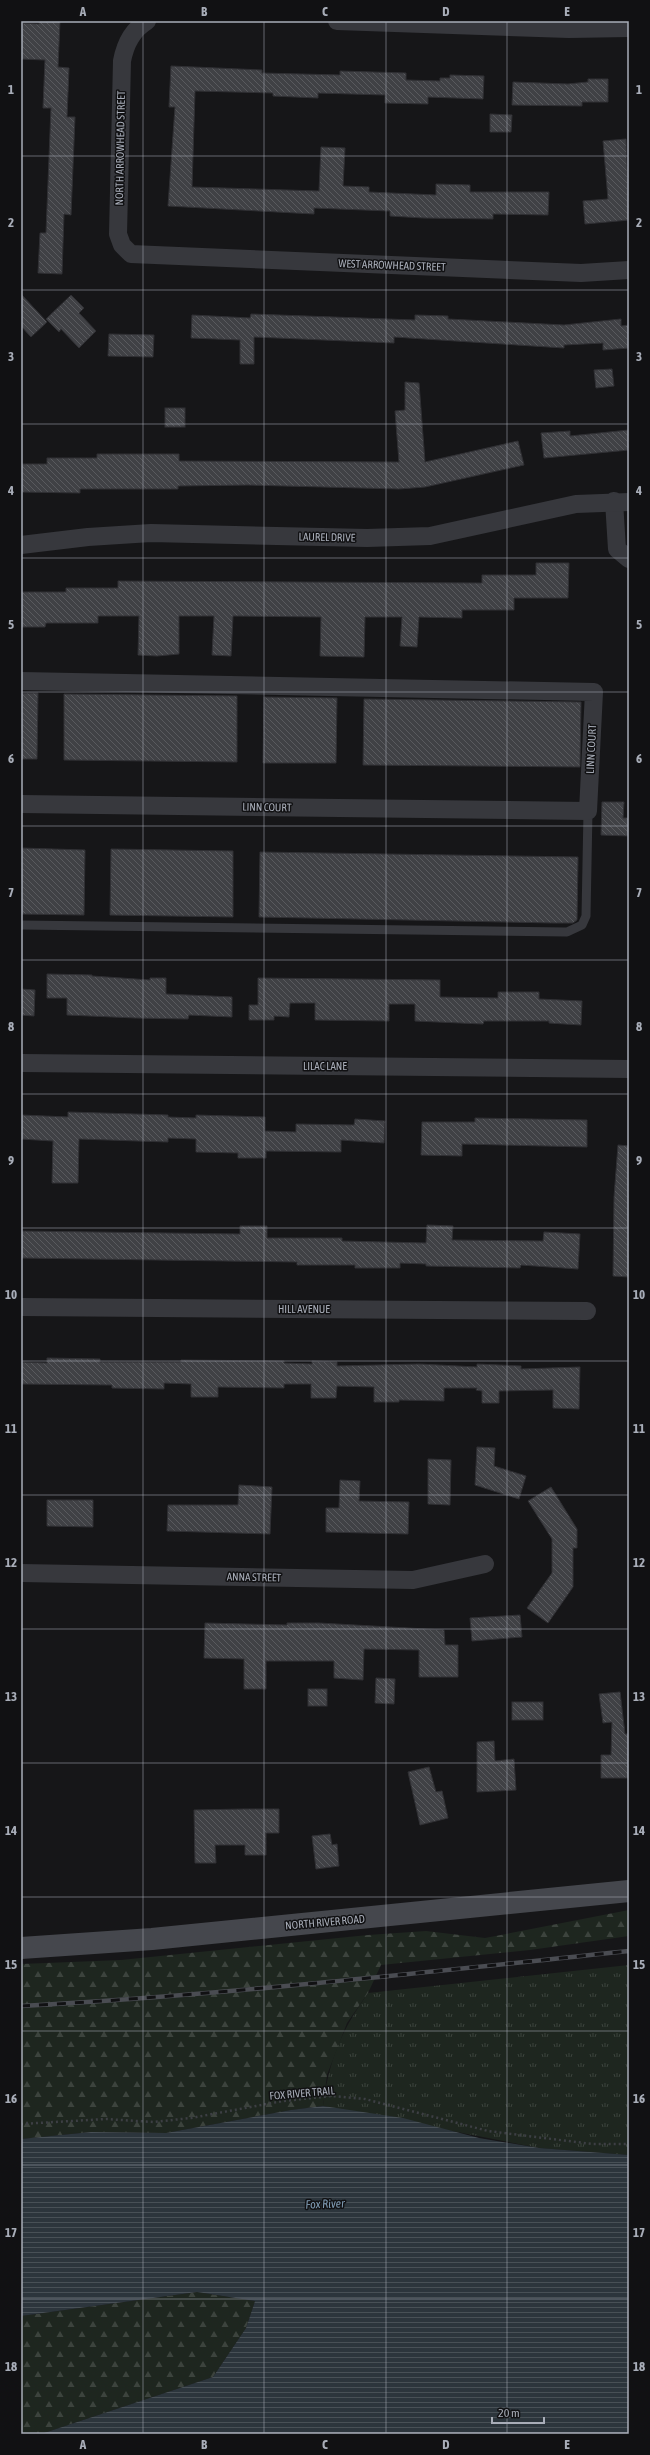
<svg xmlns="http://www.w3.org/2000/svg" width="650" height="2455" viewBox="0 0 650 2455" font-family="'Asap Condensed',sans-serif">
  <defs>
    <pattern id="grass-tufts" width="24" height="20" patternUnits="userSpaceOnUse"><rect width="24" height="20" fill="#1e261f"/><path d="M3 7l-1-3M5 7V3M7 7l1-3M15 17l-1-3M17 17v-4M19 17l1-3" fill="none" stroke="#3c433d"/></pattern>
    <pattern id="forest-firs" width="22" height="20" patternUnits="userSpaceOnUse"><rect width="22" height="20" fill="#1e261f"/><path d="M5 1l3.5 6h-7zM16 11l3.5 6h-7z" fill="#3c433d"/></pattern>
    <pattern id="water-rules" width="6" height="5" patternUnits="userSpaceOnUse"><rect width="6" height="5" fill="#2c353c"/><path d="M0 2.5h6" fill="none" stroke="#485056"/></pattern>
    <pattern id="building-back-hatch" width="6" height="6" patternUnits="userSpaceOnUse"><rect width="6" height="6" fill="#404145"/><path d="M-1 5l2 2M0 0l6 6M5-1l2 2" fill="none" stroke="#595a5e"/></pattern>
  </defs>
  <rect width="100%" height="100%" fill="#161618"/>
  <path fill="url(#grass-tufts)" d="M629 1965V2155L539 2148 323 2106C329 2060 341 2031 368 1993Z"/>
  <g fill="url(#forest-firs)">
    <polygon points="629,1910 629,1936 530,1950 381,1965 368,1993 347,2023 327,2075 323,2106 291,2110 166,2133 91,2132 21,2139 21,1964 121,1960 368,1935 426,1931 485,1938"/>
    <polygon points="197,2292 255,2301 246,2328 213,2377 41,2434 21,2434 21,2316"/>
  </g>
  <polygon fill="url(#water-rules)" points="323,2106 403,2118 479,2138 539,2148 629,2155 629,2434 41,2434 213,2377 246,2328 255,2301 197,2292 21,2316 21,2139 91,2132 166,2133 291,2110"/>
  <g fill="url(#building-back-hatch)" stroke="#303034">
    <polygon points="39,21 60,21 58,67 69,68 67,117 75,117 71,215 64,214 62,274 38,273 40,233 46,233 51,108 43,108 45,60 21,59 21,38 23,23 39,24"/>
    <polygon points="171,66 262,70 262,73 340,75 340,71 406,73 406,80 440,81 440,78 450,78 450,75 484,76 483,99 428,97 428,104 385,103 385,95 318,93 318,98 273,96 273,93 195,91 192,187 319,191 321,147 345,148 343,186 369,187 369,192 436,195 436,184 470,185 470,192 549,192 548,215 493,214 493,219 424,218 390,216 390,211 314,208 314,214 168,206 175,107 169,107"/>
    <polygon points="588,79 608,79 608,102 582,102 582,106 512,105 513,82 568,84 588,82"/>
    <polygon points="490,114 512,115 511,132 490,132"/>
    <polygon points="626,139 629,220 585,224 583,201 608,199 603,141"/>
    <polygon points="21,294 47,322 31,337 21,326"/>
    <polygon points="71,295 84,308 79,313 96,331 79,348 61,329 59,332 46,319"/>
    <polygon points="251,314 415,320 415,315 448,316 448,319 564,325 621,319 621,326 629,325 629,348 603,350 603,343 564,345 564,348 394,337 394,343 254,337 254,364 240,364 240,340 191,338 192,315 250,318"/>
    <polygon points="109,334 154,335 153,357 108,356"/>
    <polygon points="612,369 614,386 596,388 594,370"/>
    <polygon points="405,382 419,383 425,462 518,441 524,465 425,487 399,489 248,485 178,486 178,489 80,489 80,493 21,492 21,464 47,464 47,458 97,458 97,454 179,454 179,461 399,462 395,411 405,410"/>
    <rect x="165" y="408" width="20" height="19"/>
    <polygon points="629,430 629,450 544,458 541,433 570,431 570,436"/>
    <polygon points="536,563 569,563 568,598 514,598 514,610 462,610 462,618 419,617 417,647 400,646 402,617 365,617 364,657 320,656 321,617 233,616 231,656 212,655 214,616 179,616 179,654 157,656 138,655 139,616 98,616 98,623 46,623 45,627 21,627 21,592 66,592 66,588 118,588 118,581 482,583 482,575 536,575"/>
    <polygon points="21,693 38,693 37,759 21,759"/>
    <polygon points="64,694 237,696 237,762 64,760"/>
    <polygon points="264,697 337,698 336,763 263,763"/>
    <polygon points="364,699 581,702 580,767 363,765"/>
    <polygon points="602,802 624,802 623,818 629,818 629,836 601,835"/>
    <polygon points="21,848 85,850 84,915 21,914"/>
    <polygon points="111,849 233,851 233,917 110,915"/>
    <polygon points="260,852 578,857 577,920 573,923 553,923 259,917"/>
    <polygon points="47,974 92,975 92,976 150,980 150,978 166,978 166,994 232,997 232,1017 189,1015 188,1019 136,1018 67,1015 67,998 47,998"/>
    <polygon points="258,978 440,980 440,997 498,998 498,992 539,992 539,999 582,1001 581,1025 549,1023 549,1021 484,1021 483,1024 415,1021 415,1004 389,1004 389,1021 315,1020 315,1003 290,1003 289,1017 274,1016 274,1020 249,1020 249,1005 258,1005"/>
    <polygon points="21,989 35,990 34,1016 21,1015"/>
    <polygon points="68,1112 168,1115 168,1117 196,1118 196,1115 265,1117 265,1131 296,1132 296,1124 354,1125 355,1119 385,1121 384,1143 341,1140 341,1152 266,1151 266,1158 238,1158 238,1153 196,1152 196,1139 168,1138 168,1142 79,1139 78,1183 52,1183 53,1141 21,1139 21,1115 68,1117"/>
    <polygon points="475,1118 587,1120 587,1147 462,1144 462,1156 421,1155 422,1122 475,1122"/>
    <polygon points="618,1145 629,1146 629,1277 613,1276 614,1197"/>
    <polygon points="427,1225 453,1226 452,1240 543,1241 544,1232 580,1234 578,1269 521,1265 520,1268 426,1266 426,1264 400,1263 400,1268 355,1268 355,1265 297,1265 297,1262 21,1258 21,1231 240,1234 240,1226 267,1226 267,1238 342,1238 342,1241 426,1243"/>
    <polygon points="47,1358 100,1359 100,1362 181,1362 181,1360 284,1361 284,1363 312,1364 312,1361 337,1362 337,1366 419,1364 477,1367 477,1364 521,1366 521,1369 580,1367 579,1409 553,1408 553,1390 499,1391 499,1403 482,1403 482,1391 476,1390 477,1388 444,1388 444,1401 399,1400 399,1402 374,1402 374,1387 337,1386 336,1398 311,1398 311,1384 284,1384 284,1388 218,1387 218,1397 191,1397 191,1384 164,1383 164,1389 112,1388 112,1385 21,1384 21,1362 47,1363"/>
    <polygon points="477,1447 495,1448 494,1466 526,1476 519,1499 475,1485"/>
    <polygon points="428,1459 451,1460 450,1505 428,1504"/>
    <polygon points="340,1480 360,1481 359,1501 409,1502 408,1534 326,1532 326,1508 339,1508"/>
    <polygon points="239,1485 272,1487 270,1534 167,1531 168,1505 238,1505"/>
    <polygon points="551,1487 577,1529 577,1548 573,1548 573,1587 548,1623 527,1608 552,1573 552,1539 528,1501"/>
    <polygon points="47,1500 93,1500 93,1527 47,1526"/>
    <polygon points="520,1615 522,1637 472,1641 470,1618"/>
    <polygon points="205,1623 287,1625 287,1623 319,1623 444,1630 445,1645 458,1645 458,1677 419,1677 419,1650 364,1649 363,1680 334,1678 334,1661 266,1661 266,1689 244,1689 244,1659 204,1658"/>
    <polygon points="376,1678 395,1679 394,1704 375,1703"/>
    <rect x="308" y="1689" width="19" height="17"/>
    <polygon points="620,1692 625,1734 629,1734 629,1778 601,1778 601,1755 611,1755 612,1722 603,1723 599,1694"/>
    <rect x="512" y="1702" width="31" height="18"/>
    <polygon points="494,1741 495,1761 514,1759 516,1790 477,1792 477,1742"/>
    <polygon points="429,1767 436,1792 442,1791 448,1818 420,1825 408,1772"/>
    <polygon points="244,1809 279,1809 279,1833 266,1833 266,1855 245,1855 245,1845 215,1845 216,1863 195,1863 194,1810"/>
    <polygon points="330,1834 332,1845 337,1844 339,1866 316,1869 312,1836"/>
  </g>
  <g fill="none" stroke-linecap="round" stroke-linejoin="round">
    <polyline stroke="#3d3f44" stroke-width="2.5" stroke-dasharray="2 3" stroke-linecap="butt" points="21,2124 106,2119 153,2122 191,2118 283,2101 332,2096 365,2099 488,2131 592,2144 629,2144"/>
    <polyline stroke="#37383d" stroke-width="9" points="21,925 567,932 582,925 586,916 588,811"/>
    <g stroke="#37383d" stroke-width="18">
      <path d="M147 21C132 30 125 45 122 61L118 234 122 245 131 254 581 273 629 270"/>
      <polyline points="337,21 569,29 629,28"/>
      <polyline points="614,501 617,549 629,559"/>
      <polyline points="21,545 88,537 151,533 367,538 430,536 576,504 629,502"/>
      <polyline points="21,681 594,692 588,811 21,804"/>
      <polyline points="21,1063 629,1069"/>
      <polyline points="21,1307 587,1311"/>
      <polyline points="21,1573 413,1580 485,1564"/>
    </g>
    <polyline stroke="#45474d" stroke-width="22" points="21,1948 152,1939 629,1891"/>
    <g stroke="#4a4c52" stroke-width="4.5">
      <path id="rail" d="M21 2006C224 1995 427 1972 629 1951"/>
    </g>
    <use href="#rail" stroke="#111113" stroke-width="3" stroke-dasharray="9" stroke-linecap="butt"/>
  </g>
  <path fill="none" stroke="#a8adb8" stroke-width="1" stroke-opacity="0.55" d="M143 21V2434M264 21V2434M386 21V2434M507 21V2434M21 156H629M21 290H629M21 424H629M21 558H629M21 692H629M21 826H629M21 960H629M21 1094H629M21 1228H629M21 1361H629M21 1495H629M21 1629H629M21 1763H629M21 1897H629M21 2031H629M21 2165H629M21 2299H629"/>
  <g text-anchor="middle" stroke-width="3" stroke-linejoin="round" paint-order="stroke">
    <g font-size="11" fill="#a8adb8" stroke="#111113">
      <text transform="translate(120 148) rotate(-89)" y="4">NORTH ARROWHEAD STREET</text>
      <text transform="translate(392 265) rotate(2)" y="4">WEST ARROWHEAD STREET</text>
      <text transform="translate(327 537) rotate(1)" y="4">LAUREL DRIVE</text>
      <text transform="translate(591 749) rotate(-87)" y="4">LINN COURT</text>
      <text transform="translate(267 807) rotate(1)" y="4">LINN COURT</text>
      <text x="325" y="1070">LILAC LANE</text>
      <text x="304" y="1313">HILL AVENUE</text>
      <text transform="translate(254 1577) rotate(1)" y="4">ANNA STREET</text>
      <text transform="translate(325 1922) rotate(-5)" y="4">NORTH RIVER ROAD</text>
      <text transform="translate(302 2093) rotate(-5)" y="4">FOX RIVER TRAIL</text>
    </g>
    <g font-size="12" font-style="italic" fill="#7f9bb3" stroke="#111113">
      <text transform="translate(325 2204) rotate(-2)" y="4">Fox River</text>
    </g>
  </g>
  <rect width="650" height="2455" fill="none" stroke="#111113" stroke-width="44"/>
  <path d="M492 2417v6h52v-6" fill="none" stroke="#a8adb8" stroke-width="2"/>
  <text x="498" y="2417" font-size="12" fill="#a8adb8" stroke="#111113" stroke-width="3" paint-order="stroke">20 m</text>
  <rect x="22" y="22" width="606" height="2411" fill="none" stroke="#a8adb8" stroke-width="1.5"/>
  <g font-size="13" text-anchor="middle" font-weight="bold" fill="#a8adb8">
    <text x="83" y="16">A</text>
    <text x="204" y="16">B</text>
    <text x="325" y="16">C</text>
    <text x="446" y="16">D</text>
    <text x="567" y="16">E</text>
    <text x="11" y="94">1</text>
    <text x="639" y="94">1</text>
    <text x="11" y="227">2</text>
    <text x="639" y="227">2</text>
    <text x="11" y="361">3</text>
    <text x="639" y="361">3</text>
    <text x="11" y="495">4</text>
    <text x="639" y="495">4</text>
    <text x="11" y="629">5</text>
    <text x="639" y="629">5</text>
    <text x="11" y="763">6</text>
    <text x="639" y="763">6</text>
    <text x="11" y="897">7</text>
    <text x="639" y="897">7</text>
    <text x="11" y="1031">8</text>
    <text x="639" y="1031">8</text>
    <text x="11" y="1165">9</text>
    <text x="639" y="1165">9</text>
    <text x="11" y="1299">10</text>
    <text x="639" y="1299">10</text>
    <text x="11" y="1433">11</text>
    <text x="639" y="1433">11</text>
    <text x="11" y="1567">12</text>
    <text x="639" y="1567">12</text>
    <text x="11" y="1701">13</text>
    <text x="639" y="1701">13</text>
    <text x="11" y="1835">14</text>
    <text x="639" y="1835">14</text>
    <text x="11" y="1969">15</text>
    <text x="639" y="1969">15</text>
    <text x="11" y="2103">16</text>
    <text x="639" y="2103">16</text>
    <text x="11" y="2237">17</text>
    <text x="639" y="2237">17</text>
    <text x="11" y="2371">18</text>
    <text x="639" y="2371">18</text>
    <text x="83" y="2449">A</text>
    <text x="204" y="2449">B</text>
    <text x="325" y="2449">C</text>
    <text x="446" y="2449">D</text>
    <text x="567" y="2449">E</text>
  </g>
</svg>
